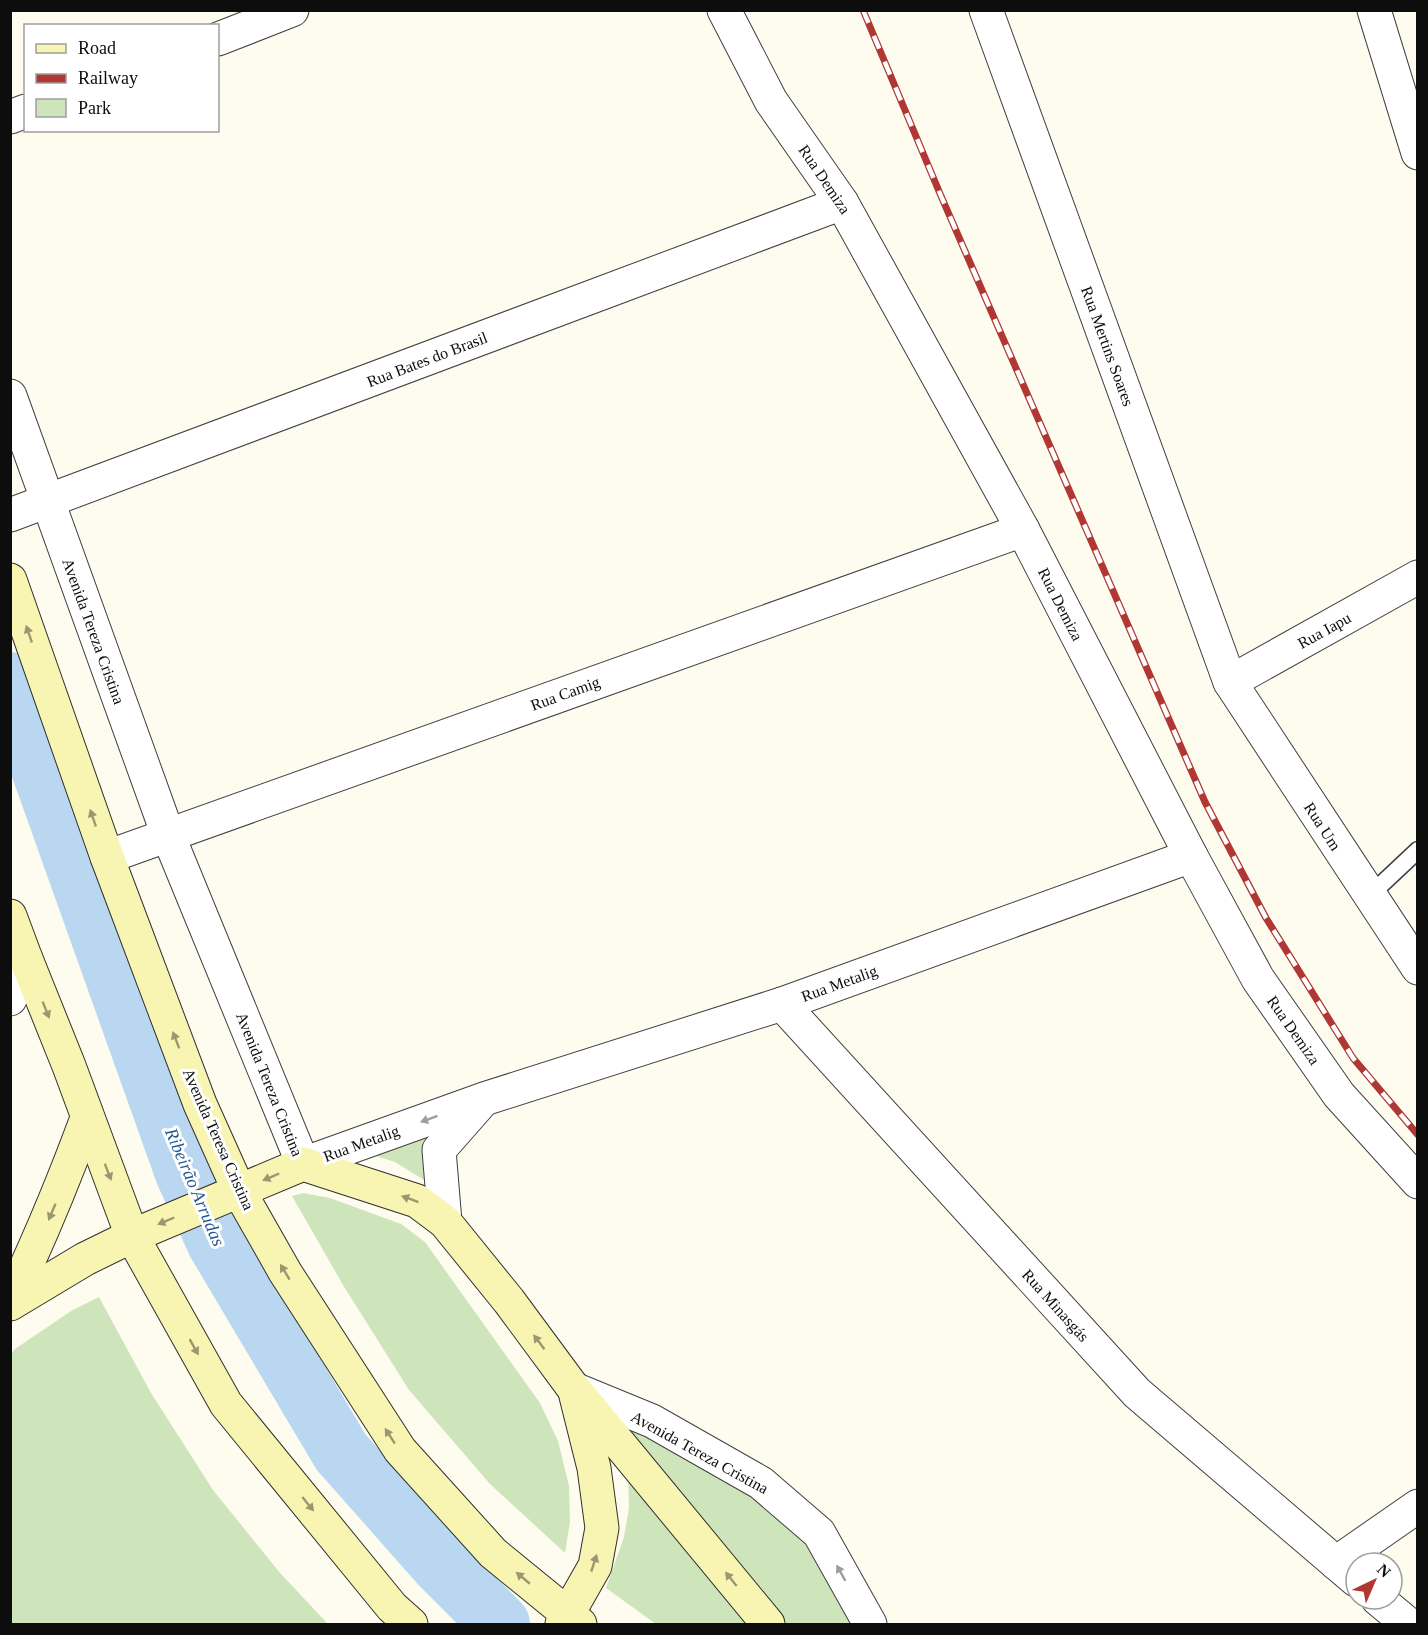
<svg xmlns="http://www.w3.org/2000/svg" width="1428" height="1635" viewBox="0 0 1428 1635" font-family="'Times New Roman',serif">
  <rect width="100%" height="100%" fill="#fdfcef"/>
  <g fill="#cee5bc">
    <polygon points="451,1119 432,1185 395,1162 357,1150"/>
    <polygon points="303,1193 330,1198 401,1224 425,1242 540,1403 558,1441 569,1486 570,1522 565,1553 490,1484 409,1390 343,1285 292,1196"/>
    <polygon points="99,1297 151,1393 213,1490 280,1573 328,1624 11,1624 11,1354 15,1349 71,1311"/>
    <polygon points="632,1430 748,1485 809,1534 856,1624 785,1624 625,1433"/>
    <polygon points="628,1476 752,1624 656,1624 606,1588 624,1537 629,1508"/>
  </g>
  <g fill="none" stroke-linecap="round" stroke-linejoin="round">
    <polyline stroke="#b9d7f0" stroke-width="60" points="10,682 185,1173 217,1243 341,1452 441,1565 500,1624"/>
    <g stroke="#404040" stroke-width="19">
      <polyline id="service" points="1369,896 1418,850"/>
    </g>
    <g stroke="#404040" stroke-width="35">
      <g id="minor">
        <polyline points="724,10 771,101 842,203 1023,530 1191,856 1258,979 1339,1095 1418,1182"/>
        <polyline points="986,10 1230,682 1418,968"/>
        <polyline points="1374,10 1418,153"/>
        <polyline points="218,39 292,10"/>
        <polyline points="10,117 26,111"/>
        <polyline points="10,396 168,835 303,1164 484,1099 782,1004 1191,856"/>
        <polyline points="10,515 842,203"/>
        <polyline points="1230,682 1418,577"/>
        <polyline points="107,857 1023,530"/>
        <polyline points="10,999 26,959"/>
        <polyline points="782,1004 1137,1393 1356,1580"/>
        <polyline points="445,1222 439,1150 483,1100"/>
        <polyline points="574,1389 652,1421 761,1483 819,1533 870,1624"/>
        <polyline points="1336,1563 1418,1506"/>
        <polyline points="1378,1599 1408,1624"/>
      </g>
    </g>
    <g stroke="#2f2f2f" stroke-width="35">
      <g id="secondary">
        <polyline points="10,580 107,857 200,1104 239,1191 285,1272 400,1450 493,1553 580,1624"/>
        <polyline points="10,916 26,959 69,1066 132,1236 226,1404 392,1607 411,1624"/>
        <path d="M10 1301C39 1241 64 1180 87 1118"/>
        <polyline points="10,1304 85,1259 132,1236 303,1164 417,1201 445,1222 509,1301 574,1389 768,1624"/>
        <polyline points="562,1624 595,1566 602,1528 594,1468 576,1396"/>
      </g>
    </g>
    <use href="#service" stroke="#fff" stroke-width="16"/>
    <use href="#minor" stroke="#fff" stroke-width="33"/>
    <use href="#secondary" stroke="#f7f5b1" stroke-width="33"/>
    <g stroke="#b03733" stroke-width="7">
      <polyline id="rail" points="863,10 941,196 1205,802 1266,918 1353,1058 1418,1135"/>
    </g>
    <use href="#rail" stroke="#fff" stroke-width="4.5" stroke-dasharray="14" stroke-linecap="butt"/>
  </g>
  <defs><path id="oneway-solid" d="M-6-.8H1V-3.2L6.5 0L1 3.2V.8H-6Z" transform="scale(1.5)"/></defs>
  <g fill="#99986f">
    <use href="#oneway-solid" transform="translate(29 634) rotate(-109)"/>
    <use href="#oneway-solid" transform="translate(93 818) rotate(-109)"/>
    <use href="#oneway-solid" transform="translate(46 1010) rotate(68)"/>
    <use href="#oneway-solid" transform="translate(176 1040) rotate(-111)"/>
    <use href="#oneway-solid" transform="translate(108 1172) rotate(69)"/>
    <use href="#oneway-solid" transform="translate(271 1177) rotate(157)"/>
    <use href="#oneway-solid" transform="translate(410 1199) rotate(-160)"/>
    <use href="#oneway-solid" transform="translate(52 1212) rotate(113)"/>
    <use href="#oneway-solid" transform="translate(166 1221) rotate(157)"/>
    <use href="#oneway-solid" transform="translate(285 1272) rotate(-121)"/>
    <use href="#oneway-solid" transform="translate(539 1342) rotate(-127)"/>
    <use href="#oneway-solid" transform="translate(194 1347) rotate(61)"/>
    <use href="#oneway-solid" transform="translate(390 1436) rotate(-123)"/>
    <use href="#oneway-solid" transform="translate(308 1504) rotate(51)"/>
    <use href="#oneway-solid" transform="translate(594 1563) rotate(-72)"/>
    <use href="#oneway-solid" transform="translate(523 1578) rotate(-140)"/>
    <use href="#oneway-solid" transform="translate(731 1579) rotate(-129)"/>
  </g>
  <g fill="#9e9e9e">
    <use href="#oneway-solid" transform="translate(429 1119) rotate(160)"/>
    <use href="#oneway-solid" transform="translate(841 1573) rotate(-119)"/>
  </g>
  <g text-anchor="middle" stroke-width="6" stroke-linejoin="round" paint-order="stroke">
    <g font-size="16" fill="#0d0d0d" stroke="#fff">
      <text transform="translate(825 179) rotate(56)" y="6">Rua Demiza</text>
      <text transform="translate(1108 346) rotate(70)" y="6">Rua Mertins Soares</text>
      <text transform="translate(427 359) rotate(-21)" y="6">Rua Bates do Brasil</text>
      <text transform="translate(1061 604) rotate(63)" y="6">Rua Demiza</text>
      <text transform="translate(1324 630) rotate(-29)" y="6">Rua Iapu</text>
      <text transform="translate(94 631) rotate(70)" y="6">Avenida Tereza Cristina</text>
      <text transform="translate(565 693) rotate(-20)" y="6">Rua Camig</text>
      <text transform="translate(1323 826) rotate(57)" y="6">Rua Um</text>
      <text transform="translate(839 983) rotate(-20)" y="6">Rua Metalig</text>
      <text transform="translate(1294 1030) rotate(55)" y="6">Rua Demiza</text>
      <text transform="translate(270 1084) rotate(68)" y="6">Avenida Tereza Cristina</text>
      <text transform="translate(219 1139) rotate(66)" y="6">Avenida Teresa Cristina</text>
      <text transform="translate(361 1143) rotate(-20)" y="6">Rua Metalig</text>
      <text transform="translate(1056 1305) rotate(48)" y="6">Rua Minasgás</text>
      <text transform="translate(700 1452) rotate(29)" y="6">Avenida Tereza Cristina</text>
    </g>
    <g font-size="18" font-style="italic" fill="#235993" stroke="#fff">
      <text transform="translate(195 1187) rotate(67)" y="6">Ribeirão Arrudas</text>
    </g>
  </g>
  <rect width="1428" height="1635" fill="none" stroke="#0d0d0d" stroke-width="24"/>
  <rect x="24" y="24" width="195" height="108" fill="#ffffff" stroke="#9e9e9e" stroke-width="1.5"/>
  <rect x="36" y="44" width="30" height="9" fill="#f7f5b1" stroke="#9e9e9e" stroke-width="1.5"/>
  <text x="78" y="54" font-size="18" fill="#0d0d0d">Road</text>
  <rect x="36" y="74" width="30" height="9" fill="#b03733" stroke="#9e9e9e" stroke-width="1.5"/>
  <text x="78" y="84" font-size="18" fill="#0d0d0d">Railway</text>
  <rect x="36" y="99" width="30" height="18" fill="#cee5bc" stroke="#9e9e9e" stroke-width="1.5"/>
  <text x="78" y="114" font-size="18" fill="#0d0d0d">Park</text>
  <g transform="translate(1374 1581) rotate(44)"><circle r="28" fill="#ffffff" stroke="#9e9e9e" stroke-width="1.5"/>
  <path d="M0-4.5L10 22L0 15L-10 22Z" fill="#b03733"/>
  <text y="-9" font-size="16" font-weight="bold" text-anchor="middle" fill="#0d0d0d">N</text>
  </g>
</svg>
